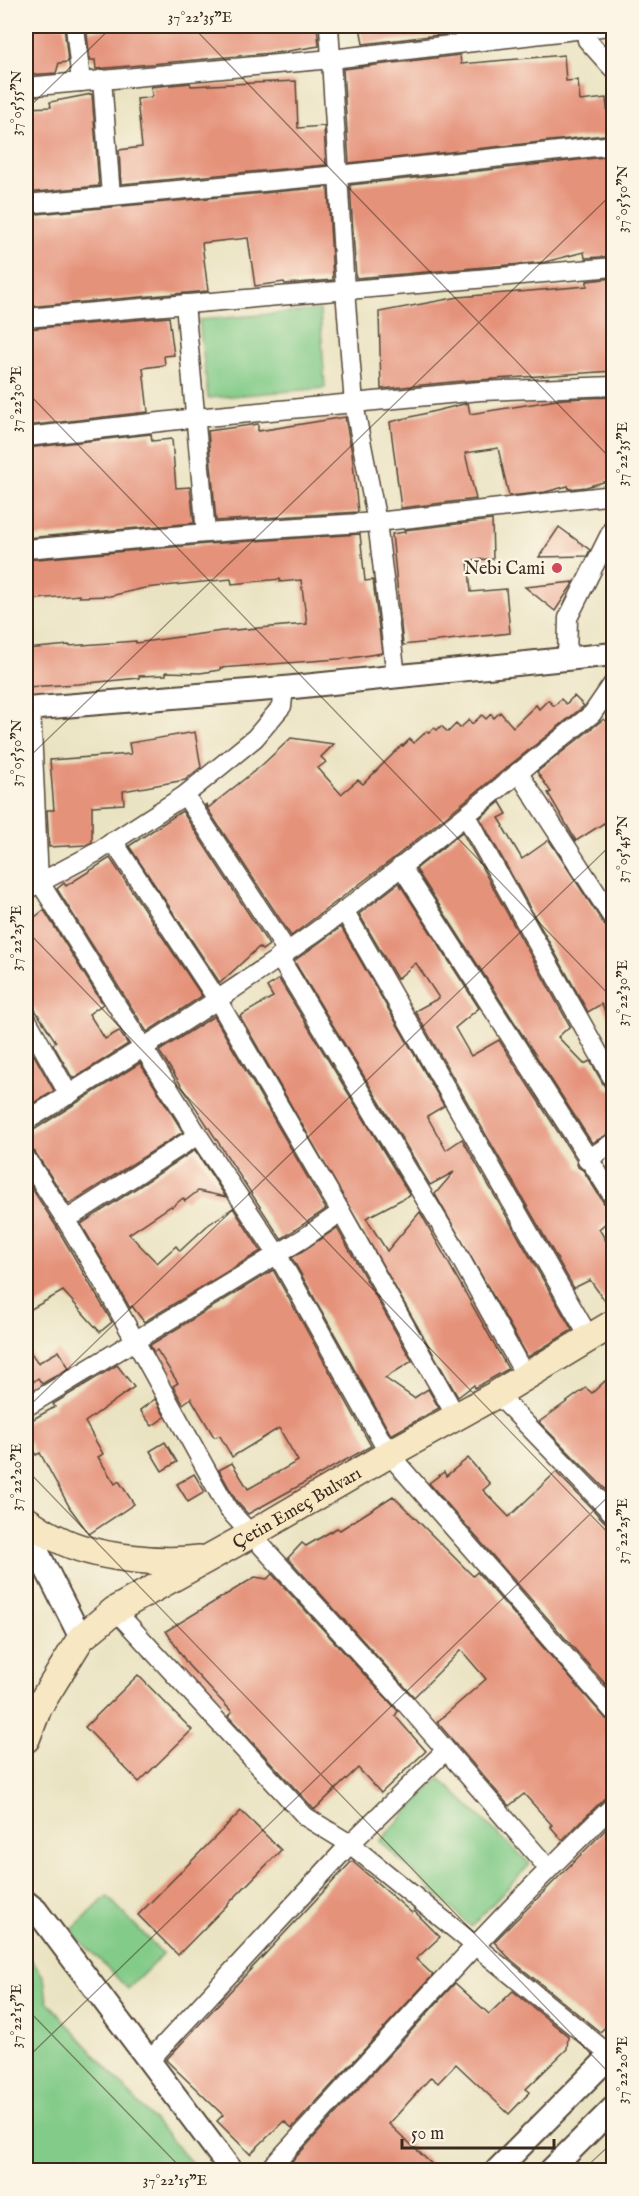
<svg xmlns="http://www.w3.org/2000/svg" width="639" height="2196" viewBox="0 0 639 2196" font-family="'IM FELL English',serif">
  <rect width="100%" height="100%" fill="#fcf5e5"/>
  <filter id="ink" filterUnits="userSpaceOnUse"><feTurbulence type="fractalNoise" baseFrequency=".0167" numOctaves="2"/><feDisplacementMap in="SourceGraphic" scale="12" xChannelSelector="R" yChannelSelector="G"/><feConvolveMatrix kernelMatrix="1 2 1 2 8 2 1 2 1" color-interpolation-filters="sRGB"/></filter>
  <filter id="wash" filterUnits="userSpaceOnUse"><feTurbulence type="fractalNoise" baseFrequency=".008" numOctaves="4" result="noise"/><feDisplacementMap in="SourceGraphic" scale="24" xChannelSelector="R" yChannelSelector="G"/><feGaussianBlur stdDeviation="1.35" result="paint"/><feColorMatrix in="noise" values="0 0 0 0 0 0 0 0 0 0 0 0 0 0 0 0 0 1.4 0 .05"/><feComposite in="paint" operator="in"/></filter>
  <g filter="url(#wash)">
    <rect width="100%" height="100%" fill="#eae3c2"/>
    <g fill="#82cb88" stroke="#5e7a53" stroke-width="1.5">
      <polygon points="320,310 325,388 208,398 199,320"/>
      <polygon points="439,1778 530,1864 471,1927 380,1841"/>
      <polygon points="107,1896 163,1954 128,1989 71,1931"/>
      <polygon points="26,1953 44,1977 47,2001 198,2170 26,2170"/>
    </g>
    <g id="blocks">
      <g fill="#e5927a">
        <polygon points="26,26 64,26 68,62 59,63 56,73 29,75 26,56"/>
        <polygon points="86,26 89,26 89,31 141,26 317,26 319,46 282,52 96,69 95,60 90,60"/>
        <polygon points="360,26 505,26 505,27 363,44"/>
        <polygon points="460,55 461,64 564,55 566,81 578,80 580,101 606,98 608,115 614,114 614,134 349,163 343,69"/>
        <polygon points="296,81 298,128 324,126 326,165 121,184 119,150 142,147 137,99 152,97 151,87 190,83 191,86"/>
        <polygon points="92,94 99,186 26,193 26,108 51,107 50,102"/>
        <polygon points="614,156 614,256 585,258 584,252 545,262 356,278 350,185"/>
        <polygon points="328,187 333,280 285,284 284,282 255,286 248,238 202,243 208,291 26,307 26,215"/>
        <polygon points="614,278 614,371 463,381 381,389 379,312 459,297 587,286 587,281"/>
        <polygon points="169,317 174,355 164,356 165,365 143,368 148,412 26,426 26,329"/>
        <polygon points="614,397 614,479 586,487 569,489 568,486 545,492 509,496 498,448 465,453 476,499 401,508 390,422 464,404 468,403 470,414 563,399"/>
        <polygon points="345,417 352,453 358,512 216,521 208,431 258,424 258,431"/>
        <polygon points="151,434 152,441 172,439 176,488 190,487 194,523 26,538 26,448"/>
        <polygon points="492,520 493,559 468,560 471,592 506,589 510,633 403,645 392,534 405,532 404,530"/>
        <polygon points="559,527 590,550 587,556 539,557"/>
        <polygon points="360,534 365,581 373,580 382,653 351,658 220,668 220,670 200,673 166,672 166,675 139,676 139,678 78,684 26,687 26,649 69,645 69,646 136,641 136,643 222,631 307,624 301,580 280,582 280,579 232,584 231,579 145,588 110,596 79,597 79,595 26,600 26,560 207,544"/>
        <polygon points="574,582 555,611 525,587"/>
        <polygon points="574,696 584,706 390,861 291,936 205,805 207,804 208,808 262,765 291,738 334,744 321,757 326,762 318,768 341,794 358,780 363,784 402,745 403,746 410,739 414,743 427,731 429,733 434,728 437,730 441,726 448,732 456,724 460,728 469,720 472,724 482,715 486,719 491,714 494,718 500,712 513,727 536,705 539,709 548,700 554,706 561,699 566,704"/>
        <polygon points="614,715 614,833 604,823 576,841 548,793 551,792 537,772 601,721 604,719 605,721"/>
        <polygon points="195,732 201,767 185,780 123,791 124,804 92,806 92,842 86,845 49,847 47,810 54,810 50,760 131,754 129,743"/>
        <polygon points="500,802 507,814 499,818 504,826 503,827 522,859 549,840 605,926 614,931 614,1027 601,1004 588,1012 480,818"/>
        <polygon points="182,811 269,945 262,950 259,947 220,983 129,846"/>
        <polygon points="462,832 570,1026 558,1037 584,1064 590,1061 605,1087 614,1092 614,1131 592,1143 416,869"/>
        <polygon points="110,858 202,996 147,1032 57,889 64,883 66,886"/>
        <polygon points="399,883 479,1008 455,1028 471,1056 499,1040 576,1160 578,1167 583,1170 605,1205 614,1209 614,1216 599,1229 614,1254 614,1307 610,1308 590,1280 574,1288 415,1011 439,998 416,963 397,979 359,914"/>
        <polygon points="44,910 103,1004 89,1014 105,1039 119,1031 128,1044 73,1079 53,1044 56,1042 26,996 26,924"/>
        <polygon points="341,927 444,1106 427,1116 446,1150 462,1139 572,1330 528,1357 435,1194 454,1172 430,1185 294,961"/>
        <polygon points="279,979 410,1195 366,1218 387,1251 420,1212 508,1369 475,1388 474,1385 458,1397 240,1016 273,997 267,987"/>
        <polygon points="214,1016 326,1209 281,1239 159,1051"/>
        <polygon points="34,1055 54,1091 26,1108 26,1059"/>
        <polygon points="140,1063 183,1132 69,1204 35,1152 26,1147 26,1132 32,1131"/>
        <polygon points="195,1150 226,1197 198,1191 185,1201 183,1198 172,1207 171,1206 129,1234 157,1263 176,1246 180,1251 208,1225 233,1208 261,1251 144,1322 132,1306 130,1308 81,1224"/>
        <polygon points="26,1179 56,1226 112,1322 100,1332 63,1291 26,1312"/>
        <polygon points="337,1228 412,1361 385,1378 414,1398 428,1389 439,1408 391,1435 292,1258"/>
        <polygon points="273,1270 371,1446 248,1514 237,1502 219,1470 232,1463 248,1489 298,1461 279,1428 232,1457 220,1436 214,1437 191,1398 183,1404 173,1386 178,1383 157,1350 154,1352 150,1345"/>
        <polygon points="26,1346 38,1363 59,1351 69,1368 42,1384 38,1378 26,1388"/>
        <polygon points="117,1365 134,1387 85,1422 103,1454 98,1457 115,1484 119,1481 134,1504 89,1534 70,1508 40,1453 36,1455 26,1436 26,1423 55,1407 53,1404"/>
        <polygon points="605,1381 614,1390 614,1498 539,1422 586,1388 592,1393"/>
        <polygon points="155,1399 165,1417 152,1426 140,1410"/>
        <polygon points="165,1442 177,1462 162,1471 150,1451"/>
        <polygon points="468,1458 490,1484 483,1490 509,1517 556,1472 606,1523 614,1526 614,1694 429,1483 444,1472 446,1476"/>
        <polygon points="194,1474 205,1492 188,1502 177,1484"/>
        <polygon points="393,1496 473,1576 477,1572 606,1719 614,1723 614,1794 606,1797 562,1840 550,1826 552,1825 524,1794 509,1806 437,1722 486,1679 461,1650 414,1697 288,1558 302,1543 306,1546 337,1528 340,1530"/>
        <polygon points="272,1574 398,1711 395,1716 426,1751 381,1793 358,1768 315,1809 313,1808 228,1716 232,1712 188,1665 166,1631 255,1577 267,1579"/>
        <polygon points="138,1675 192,1730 139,1782 85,1727"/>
        <polygon points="241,1811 281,1850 178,1955 138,1915"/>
        <polygon points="614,1821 614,2019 600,2032 510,1959 494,1942"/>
        <polygon points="352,1861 412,1913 414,1911 440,1937 416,1959 433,1975 292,2128 284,2121 250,2154 217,2121 223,2115 166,2060"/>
        <polygon points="455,1983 489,2014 513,1991 568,2036 567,2049 526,2089 530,2092 509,2114 456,2064 438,2083 431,2077 389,2124 438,2170 284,2170"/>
      </g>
    </g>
  </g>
  <g filter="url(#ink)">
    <use href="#blocks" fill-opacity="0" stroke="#554637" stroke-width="1.5"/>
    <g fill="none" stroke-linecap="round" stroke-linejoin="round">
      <g stroke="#554637" stroke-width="21">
        <g id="minor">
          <polyline points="75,26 81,82"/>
          <polyline points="329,26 345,290 354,404 377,522 396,676"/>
          <polyline points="585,28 587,40 614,70"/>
          <polyline points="102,79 111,196"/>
          <polyline points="26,87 332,59 609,26"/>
          <polyline points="26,204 338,175 614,145"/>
          <polyline points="185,304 206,533"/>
          <polyline points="26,318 614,267"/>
          <polyline points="26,437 196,418 480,391 614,386"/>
          <polyline points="26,549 206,533 377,522 614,495"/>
          <polyline points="567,659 568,618 614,526"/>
          <polyline points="518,772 614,920"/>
          <polyline points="185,795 287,951"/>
          <polyline points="466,816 614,1081"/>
          <polyline points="113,841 217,999 341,1212 456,1416"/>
          <polyline points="401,866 614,1198"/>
          <polyline points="39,881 198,1135 277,1254 389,1454 614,1712"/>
          <polyline points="30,882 39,881 31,709"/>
          <polyline points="26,890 97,852 185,795 255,738 282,706 284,688"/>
          <polyline points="344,910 589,1337"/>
          <polyline points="279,957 453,1245 526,1377"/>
          <polyline points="26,1018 69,1095"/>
          <path d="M26 1121C142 1049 260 976 369 892 444 834 517 773 592 714L614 682"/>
          <polyline points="26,1158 66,1220 105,1286 228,1509 406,1704 548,1868"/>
          <polyline points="587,1160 614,1142"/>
          <polyline points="66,1220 198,1135"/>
          <polyline points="497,1394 614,1515"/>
          <polyline points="26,1407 304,1238 341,1212"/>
          <polyline points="115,1610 306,1817 350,1844 610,2055"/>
          <polyline points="149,2061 350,1844 446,1750"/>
          <path d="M269 2170C382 2047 493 1921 614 1805"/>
        </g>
      </g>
      <g stroke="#554637" stroke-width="26">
        <g id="tertiary">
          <polyline points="26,709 284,688 614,654"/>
          <polyline points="26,1529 81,1638"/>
          <polyline points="26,1902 36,1910 231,2170"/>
          <polyline points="497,2170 614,2052"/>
          <polyline points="551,2170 614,2107"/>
        </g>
      </g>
      <g stroke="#554637" stroke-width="30">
        <g id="secondary">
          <path d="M26 1520C36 1526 46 1534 58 1539 95 1558 159 1564 200 1559"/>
          <path id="s1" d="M26 1739 38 1708 81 1638 115 1610 250 1535 389 1454 497 1394 614 1323"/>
        </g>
      </g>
      <use href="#minor" stroke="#fff" stroke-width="18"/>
      <use href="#tertiary" stroke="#fff" stroke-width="22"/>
      <use href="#secondary" stroke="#f7e8c3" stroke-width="27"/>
    </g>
  </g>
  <path fill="none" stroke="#3b2a1e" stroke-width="1.5" stroke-opacity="0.45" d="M192 26 614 462M26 110 113 26M26 391 614 1000M26 760 614 192M26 930 614 1539M26 1409 614 842M26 1469 614 2078M26 2008 183 2170M26 2059 614 1491M583 2170 614 2141"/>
  <circle fill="#d1495b" stroke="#fcf5e5" stroke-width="2" cx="557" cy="568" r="6"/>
  <g text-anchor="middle" stroke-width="4.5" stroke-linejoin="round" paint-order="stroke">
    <g font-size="18" fill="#3b2a1e" stroke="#fcf5e5" text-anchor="end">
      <text x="545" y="574">Nebi Cami</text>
    </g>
    <g font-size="18" fill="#3b2a1e" stroke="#fcf5e5">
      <text dy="6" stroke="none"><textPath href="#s1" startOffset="368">Çetin Emeç Bulvarı</textPath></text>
    </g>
  </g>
  <rect width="639" height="2196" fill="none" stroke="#fcf5e5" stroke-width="66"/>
  <path d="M402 2139v9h152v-9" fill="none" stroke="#3b2a1e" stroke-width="3"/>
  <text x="411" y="2139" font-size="18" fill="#3b2a1e" stroke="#fcf5e5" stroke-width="4.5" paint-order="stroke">50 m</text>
  <rect x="33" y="33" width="573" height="2130" fill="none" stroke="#3b2a1e" stroke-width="2"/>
  <g font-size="15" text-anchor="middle" fill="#3b2a1e">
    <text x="200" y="22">37°22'35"E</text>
    <text transform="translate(16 103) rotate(-90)" y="5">37°05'55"N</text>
    <text transform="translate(622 199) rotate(-90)" y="5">37°05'50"N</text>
    <text transform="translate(16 399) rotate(-90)" y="5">37°22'30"E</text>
    <text transform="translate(622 454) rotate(-90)" y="5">37°22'35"E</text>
    <text transform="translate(16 753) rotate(-90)" y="5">37°05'50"N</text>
    <text transform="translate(622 849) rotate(-90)" y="5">37°05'45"N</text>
    <text transform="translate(16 938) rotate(-90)" y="5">37°22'25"E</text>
    <text transform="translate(622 993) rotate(-90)" y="5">37°22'30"E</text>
    <text transform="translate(16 1477) rotate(-90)" y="5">37°22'20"E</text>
    <text transform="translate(622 1531) rotate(-90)" y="5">37°22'25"E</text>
    <text transform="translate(16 2016) rotate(-90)" y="5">37°22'15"E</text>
    <text transform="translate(622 2070) rotate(-90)" y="5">37°22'20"E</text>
    <text x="175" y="2185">37°22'15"E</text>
  </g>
</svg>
